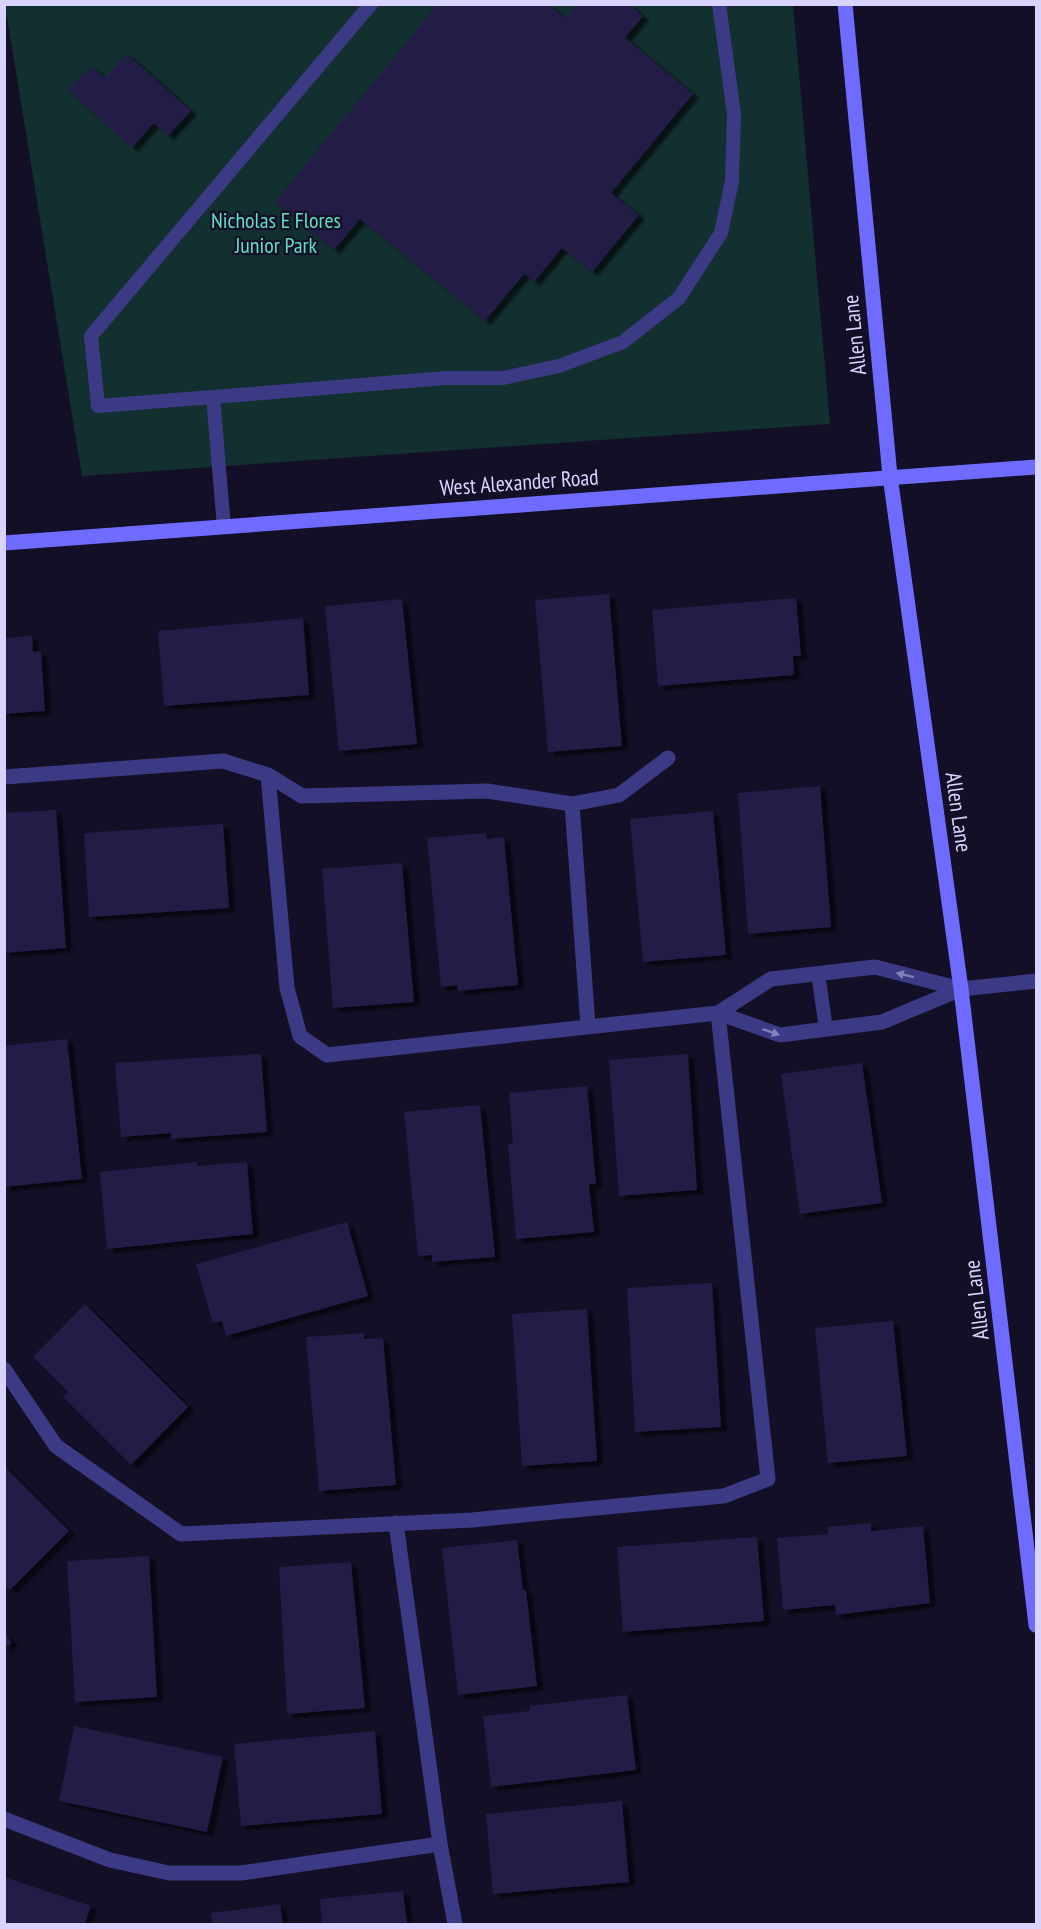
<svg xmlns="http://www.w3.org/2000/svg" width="1041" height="1929" viewBox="0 0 1041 1929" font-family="'PT Sans Narrow',sans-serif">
  <defs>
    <filter id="shadow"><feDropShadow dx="6" dy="4" stdDeviation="1.5" flood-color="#0009"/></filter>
  </defs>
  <rect width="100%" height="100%" fill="#130f26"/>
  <polygon fill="#12302f" points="5,5 793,5 830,424 82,476"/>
  <g fill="#241b47" filter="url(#shadow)">
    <polygon points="438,4 548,4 565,18 576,4 629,4 643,16 625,38 693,94 611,193 639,215 592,272 562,248 534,282 524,274 485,321 360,219 334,250 275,202"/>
    <polygon points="127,54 191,111 168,136 154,123 132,148 68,90 91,66 105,78"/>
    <polygon points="609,594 622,746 548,752 535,600"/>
    <polygon points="796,598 801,656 793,656 794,675 658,686 652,610"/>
    <polygon points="402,599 417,744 339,751 325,606"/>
    <polygon points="303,618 309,695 164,706 158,631"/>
    <polygon points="32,636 33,652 41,651 45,711 4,714 4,638"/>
    <polygon points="820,786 831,927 748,934 738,793"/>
    <polygon points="56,810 66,948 4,953 4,813"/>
    <polygon points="713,811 726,955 643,962 630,819"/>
    <polygon points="223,824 229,908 89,917 84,833"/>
    <polygon points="486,833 487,839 504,837 518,985 458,991 457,985 441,987 427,838"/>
    <polygon points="402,863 414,1002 333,1008 322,869"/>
    <polygon points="67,1039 82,1179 4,1187 4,1046"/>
    <polygon points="261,1054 267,1132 171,1139 171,1133 121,1137 115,1063"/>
    <polygon points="688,1054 697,1190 619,1196 609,1060"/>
    <polygon points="862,1063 882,1203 800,1214 781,1074"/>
    <polygon points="587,1086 596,1184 589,1184 594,1232 516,1239 508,1144 513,1144 509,1093"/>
    <polygon points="480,1105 495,1257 432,1262 432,1255 418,1256 404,1112"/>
    <polygon points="197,1162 197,1166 247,1162 253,1234 107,1249 100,1172"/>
    <polygon points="347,1222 368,1296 226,1336 222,1321 213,1323 196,1264"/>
    <polygon points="712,1283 721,1427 635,1432 627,1288"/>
    <polygon points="85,1304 188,1407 131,1465 63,1397 68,1392 33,1357"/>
    <polygon points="587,1309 597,1461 522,1466 512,1314"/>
    <polygon points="893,1321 907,1456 828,1463 815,1328"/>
    <polygon points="364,1333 364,1339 383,1338 396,1485 319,1491 306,1337"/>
    <polygon points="4,1466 69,1531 10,1590 4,1584"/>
    <polygon points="871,1523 871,1531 923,1526 930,1603 836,1615 835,1605 783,1610 777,1538 828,1534 828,1527"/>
    <polygon points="757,1537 764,1621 623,1632 617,1547"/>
    <polygon points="517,1540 523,1590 526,1590 537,1686 458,1695 442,1548"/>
    <polygon points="149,1556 157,1697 75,1702 67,1561"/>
    <polygon points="351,1562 365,1708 287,1714 279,1567"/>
    <polygon points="4,1632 12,1643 4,1648"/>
    <polygon points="627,1695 636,1770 491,1787 483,1716 530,1711 529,1706"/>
    <polygon points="74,1726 223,1757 207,1832 59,1801"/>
    <polygon points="375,1731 382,1814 241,1826 234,1744"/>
    <polygon points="622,1801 629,1882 493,1894 486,1814"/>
    <polygon points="4,1877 91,1906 85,1924 4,1924"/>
    <polygon points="403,1891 407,1924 322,1924 320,1899"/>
    <polygon points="280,1904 283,1924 212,1924 211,1913"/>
  </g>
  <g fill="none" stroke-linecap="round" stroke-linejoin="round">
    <g stroke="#3d3a85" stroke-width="14">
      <polyline points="213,397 446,378 503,378 559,366 623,342 679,298 721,233 732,181 734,114 719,4"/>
      <polyline points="224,527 213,397 98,406 91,336 371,4"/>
      <polyline points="818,973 826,1029"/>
    </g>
    <g stroke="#3d3a85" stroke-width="15">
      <polyline points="268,775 287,988 300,1036 327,1055 718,1013 780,1035 882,1022 961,989 1036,981"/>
      <polyline points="4,777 223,761 268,775 302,796 487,791 572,804 619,795 668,758"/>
      <polyline points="572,804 588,1026"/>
      <polyline points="718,1013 771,979 875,967 961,989"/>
      <polyline points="4,1369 56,1446 181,1534 472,1520 564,1511 724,1496 768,1479 718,1013"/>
      <polyline points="396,1523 440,1844 455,1924"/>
      <polyline points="4,1819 110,1860 169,1873 241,1873 440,1844"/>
    </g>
    <g stroke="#6f6bff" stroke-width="15">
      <polyline points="845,4 890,476 961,989 1036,1625"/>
      <polyline points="4,543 1036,467"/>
    </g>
  </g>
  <defs><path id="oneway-solid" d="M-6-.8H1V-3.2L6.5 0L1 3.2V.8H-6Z" transform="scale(1.5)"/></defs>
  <g fill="#837fbc">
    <use href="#oneway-solid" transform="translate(905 975) rotate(-166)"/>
    <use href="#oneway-solid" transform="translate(771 1032) rotate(19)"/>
  </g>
  <g text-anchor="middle" stroke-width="4.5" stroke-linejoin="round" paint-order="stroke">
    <g font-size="22" fill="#5fe0c0" stroke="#130f26">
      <text x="276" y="228">Nicholas E Flores<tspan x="276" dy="25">Junior Park</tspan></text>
    </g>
    <g font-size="22" fill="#d9d4ff" stroke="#130f26">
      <text transform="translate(854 335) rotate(-96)" y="8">Allen Lane</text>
      <text transform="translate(519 482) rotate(-4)" y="8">West Alexander Road</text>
      <text transform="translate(959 812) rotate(82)" y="8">Allen Lane</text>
      <text transform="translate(976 1300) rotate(-97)" y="8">Allen Lane</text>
    </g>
  </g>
  <rect width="1041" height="1929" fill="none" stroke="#d9d4ff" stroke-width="12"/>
</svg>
